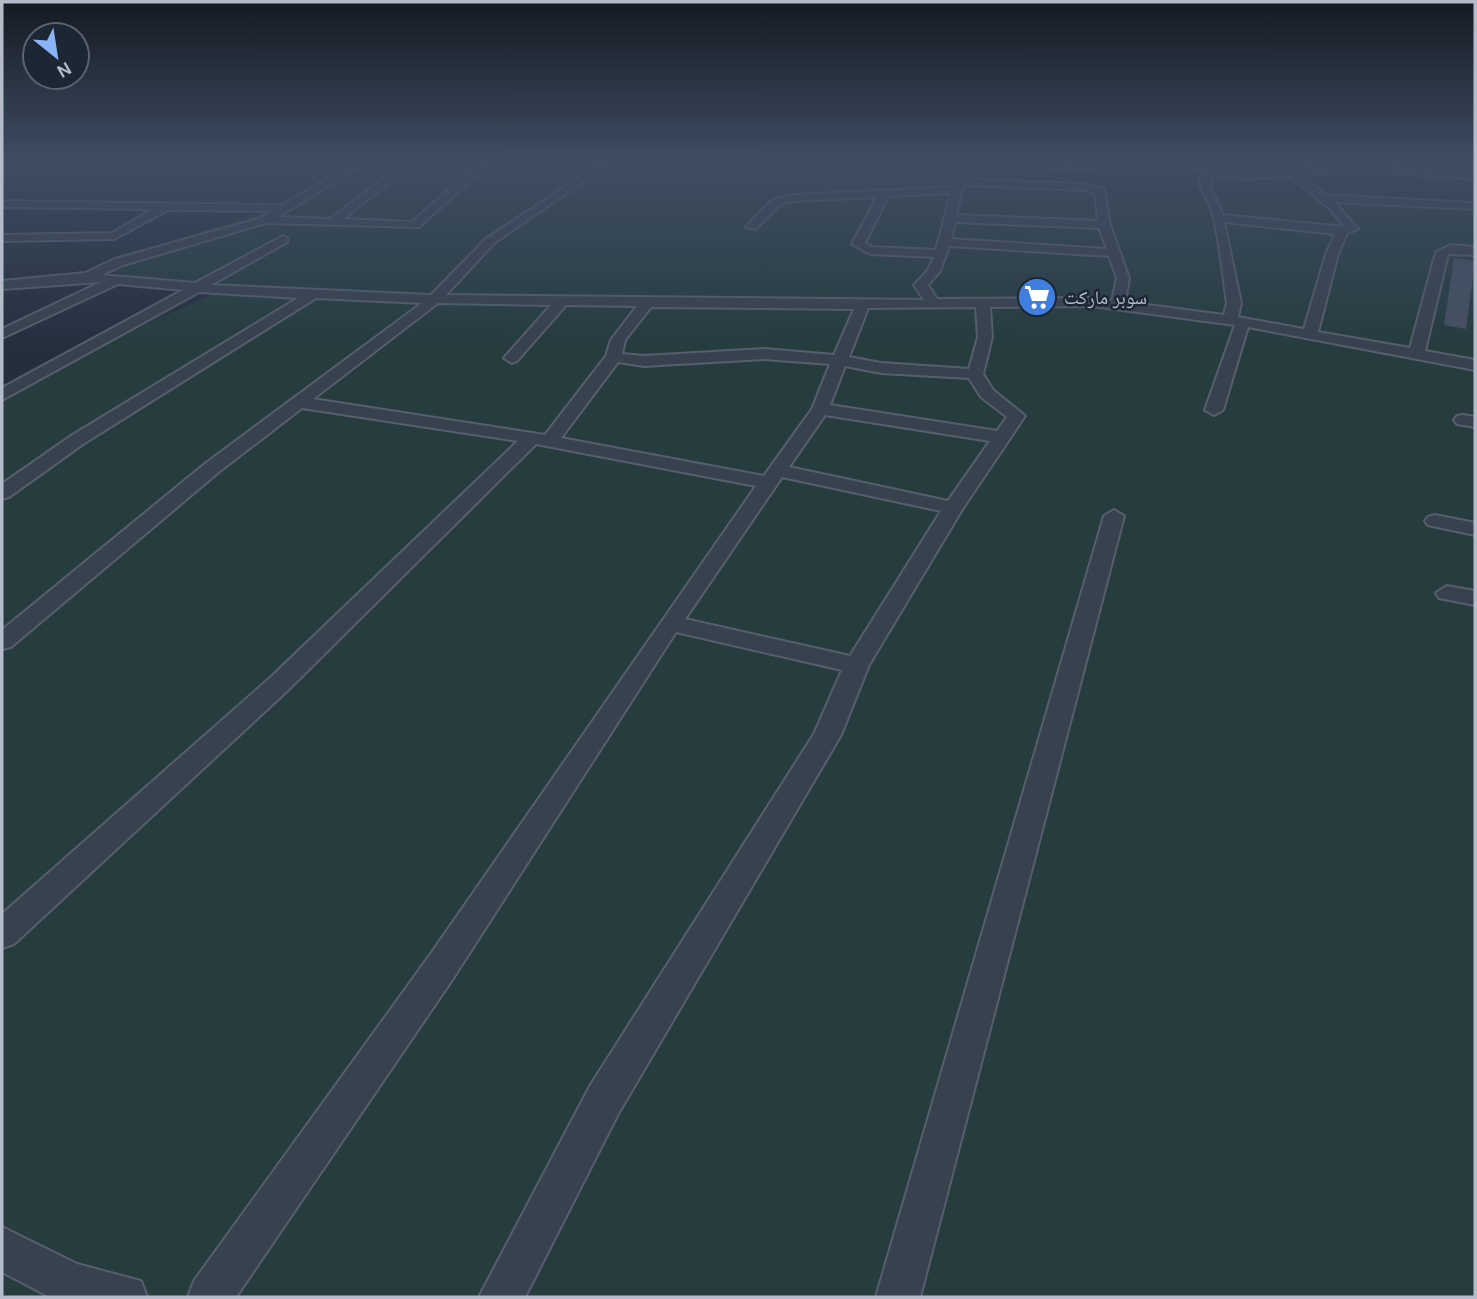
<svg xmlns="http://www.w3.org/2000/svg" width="1477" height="1299" viewBox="0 0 1477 1299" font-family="Karla,'Noto Naskh Arabic',sans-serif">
  <rect width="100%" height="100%" fill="#242f3e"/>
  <polygon fill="#263c3f" points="924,164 972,186 1169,197 1475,202 1475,1297 2,1297 2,388 218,292 97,269 390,165"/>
  <polygon fill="#455162" points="1454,258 1475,261 1466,329 1444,325"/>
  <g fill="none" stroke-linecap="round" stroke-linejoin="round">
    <g stroke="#565f6c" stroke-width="4">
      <polygon id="service" points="1103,164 1107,164 1110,167 1051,169 1104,166"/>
    </g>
    <g stroke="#565f6c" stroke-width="4">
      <g id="minor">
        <path d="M353 164H364L278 217 330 219 403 164H412L343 219 412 222 478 164H488L419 227 266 223 123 265 102 275 195 283 283 236 287 238V242L211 285 431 295 486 239 599 164H609L494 243 446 295 924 300 914 285 928 270 934 257 870 254 852 244 877 197 793 201 780 204 756 229 746 227 772 200 793 195 952 187 958 164H967L964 179 1085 184 1104 189 1110 225 1129 278 1125 302 1224 315 1227 303C1222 273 1220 237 1211 208 1207 196 1194 186 1204 173L1187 164 1249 173 1351 165 1475 173V179L1366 171 1301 175 1326 195 1475 203V209L1334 202 1358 229 1347 233 1338 254 1318 332 1410 348 1436 252 1451 245 1475 247V255L1448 254 1425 351 1475 360V370L1248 327 1223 410 1214 415 1205 410 1235 325 1092 306 990 307 992 337 983 374 993 390 1025 416 963 508 869 665 841 735 618 1114 525 1297H479L590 1086 814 734 842 670 676 632 454 977 236 1297H188L194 1281 430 955 756 486 536 444 288 690 14 944 2 948V914L270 678 518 441 302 408 220 471 11 647 2 649V630L206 463 422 303 316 298 83 444 9 497 2 499V484L71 436 298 298 199 292 2 400V388L183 290 118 284 2 338V329L101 282 2 289V281L85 273 115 259 261 218 272 211 168 210 114 239 2 241V235L112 233 153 209 2 207V201L282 205ZM1213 175 1249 179 1290 176 1330 209 1345 227 1223 215 1210 187ZM963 185 1085 190 1095 193 1098 221 956 215ZM951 193 936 250 872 247 865 243 888 196ZM955 222 1099 228 1107 249 951 239ZM1224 222 1335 234 1326 254 1304 329 1238 317 1241 303ZM949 246 1109 256 1117 278 1112 301 1092 298 937 299 928 285 940 271ZM438 303 551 305 504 358 512 363 517 361 566 305 637 306 611 340 606 356 545 435 313 399ZM651 307 854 309 834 355 764 349 644 356 622 354 625 340ZM976 307 978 337 969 369 881 363 849 357 868 308ZM764 359 830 364 812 409 764 476 561 438 618 362 644 366ZM845 366 881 373 969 378 981 397 1007 417 997 431 830 405ZM825 415 990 441 948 501 789 467ZM782 477 941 511 850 656 685 619Z"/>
        <polygon points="1463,415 1475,417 1475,427 1457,424 1454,420 1457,416"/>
        <polygon points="1114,510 1124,516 920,1297 876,1297 1104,516"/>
        <polygon points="1435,515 1475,523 1475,535 1428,525 1425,521 1428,517"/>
        <polygon points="1447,586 1475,591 1475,605 1439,598 1436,593"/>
        <polygon points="2,1227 77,1264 141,1281 147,1297 50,1297 2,1272"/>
      </g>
    </g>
    <use href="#service" fill="#38414e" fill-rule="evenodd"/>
    <use href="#minor" fill="#38414e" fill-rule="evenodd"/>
  </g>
  <linearGradient id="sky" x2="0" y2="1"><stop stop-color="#141a22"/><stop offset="0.47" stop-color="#3f4d63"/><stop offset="1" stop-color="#3f4d63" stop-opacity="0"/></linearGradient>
  <rect width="1477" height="346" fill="url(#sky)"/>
  <defs>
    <g id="supermarket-disc" transform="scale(2.0125)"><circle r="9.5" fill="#3f7fe0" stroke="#1d2633"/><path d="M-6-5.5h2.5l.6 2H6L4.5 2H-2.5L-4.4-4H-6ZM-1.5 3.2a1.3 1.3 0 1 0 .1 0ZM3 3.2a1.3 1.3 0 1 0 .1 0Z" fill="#fff"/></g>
  </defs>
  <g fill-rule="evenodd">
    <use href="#supermarket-disc" x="1037" y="297"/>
  </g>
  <g text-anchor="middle" stroke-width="5" stroke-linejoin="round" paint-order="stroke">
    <g font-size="19" fill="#b4bcc9" stroke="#1d2633" text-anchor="start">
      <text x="1064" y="304">سوبر ماركت</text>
    </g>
  </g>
  <rect width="1477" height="1299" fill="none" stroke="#b4bcc9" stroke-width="7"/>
  <g transform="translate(56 56) rotate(150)"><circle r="33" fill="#1d2633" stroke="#59626f" stroke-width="2"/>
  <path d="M0-5L12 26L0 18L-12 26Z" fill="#8ab4f8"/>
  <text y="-10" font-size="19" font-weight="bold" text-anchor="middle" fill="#b4bcc9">N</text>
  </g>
</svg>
